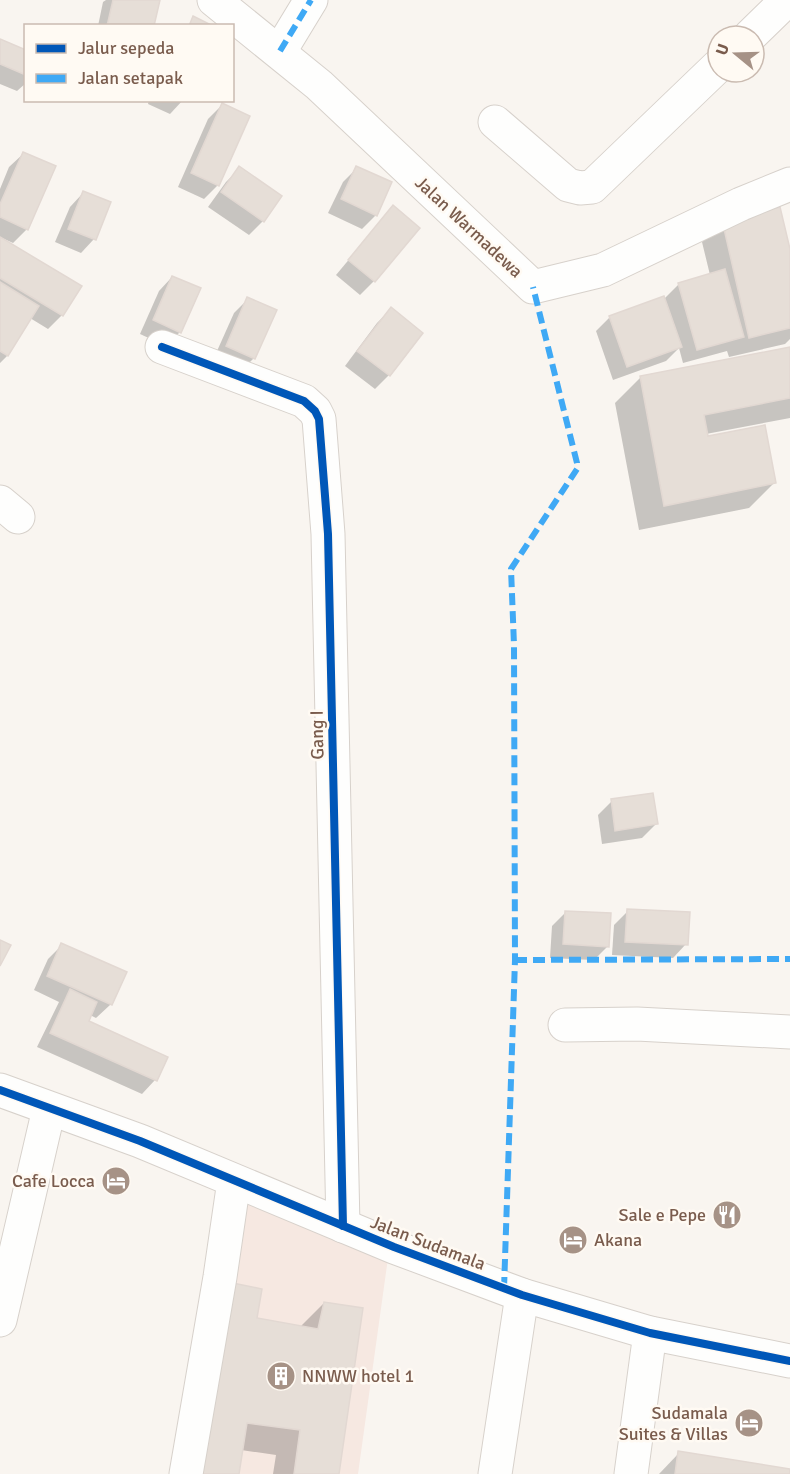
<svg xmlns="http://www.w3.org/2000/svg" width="790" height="1474" viewBox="0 0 790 1474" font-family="Signika,sans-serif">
  <rect width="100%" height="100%" fill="#f9f5f0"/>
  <polygon fill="#f6e8e1" points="237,1197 388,1258 358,1474 191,1474"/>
  <g fill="#0003">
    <polygon points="106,0 158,0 152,26 98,26 103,2"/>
    <polygon points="0,41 26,52 26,83 17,91 0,84"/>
    <polygon points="149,100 183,100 170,114 148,104"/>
    <polygon points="222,105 218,185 204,199 178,187 208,119"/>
    <polygon points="23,154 27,229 13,243 2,238 1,240 62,315 48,329 30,318 7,356 0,363 0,189 9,167"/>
    <polygon points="240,168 263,221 249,235 208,207 226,182"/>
    <polygon points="357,168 376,215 362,229 328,213 343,182"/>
    <polygon points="83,193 109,203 94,239 81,253 55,242 70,207"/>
    <polygon points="393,207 374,281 360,295 336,275"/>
    <polygon points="723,222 790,256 790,339 785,344 729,357 727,351 683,363 679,348 666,361 613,380 596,331 610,317 663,300 679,284 710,275 702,242"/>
    <polygon points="172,277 180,332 166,346 140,334 159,291"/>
    <polygon points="248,299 254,358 240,372 213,360 234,313"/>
    <polygon points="391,309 389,375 375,389 345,366 377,323"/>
    <polygon points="790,348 790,418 706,434 707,438 774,483 749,508 639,530 615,403 640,378"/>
    <polygon points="612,801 656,824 642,838 602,844 598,815"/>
    <polygon points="628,911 686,944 673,958 612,955 614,925"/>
    <polygon points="566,912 608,946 594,960 550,958 552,926"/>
    <polygon points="62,945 125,973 110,1005 96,1018 90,1015 87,1021 166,1058 155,1080 142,1094 37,1047 59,1002 34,990 48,959"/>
    <polygon points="223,1283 255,1319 300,1327 324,1303 338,1474 273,1474 276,1455 241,1450 238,1474 173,1474 198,1308"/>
    <polygon points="679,1453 790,1470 790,1474 659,1474"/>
  </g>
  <g fill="#e6ded7" stroke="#e2d8d2" stroke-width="1.5">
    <polygon points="113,0 160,0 154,26 107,26"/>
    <polygon points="193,16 213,26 189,26"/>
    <polygon points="0,39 26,50 26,75 0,64"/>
    <polygon points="222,103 250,116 219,186 191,173"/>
    <polygon points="23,152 56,166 28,230 0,217 0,204"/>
    <polygon points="239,166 282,196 264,222 221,192"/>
    <polygon points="356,166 392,182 377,216 341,199"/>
    <polygon points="83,191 111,202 96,240 68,229"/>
    <polygon points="393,205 420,228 375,282 348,260"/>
    <polygon points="780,207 790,249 790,328 749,338 722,220"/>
    <polygon points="0,237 82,286 63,316 0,278"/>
    <polygon points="725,269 744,337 697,350 678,283"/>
    <polygon points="172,276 201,288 181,333 153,320"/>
    <polygon points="0,282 39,306 8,356 0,351"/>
    <polygon points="664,296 682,347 627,367 609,316"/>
    <polygon points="247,297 277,310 255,359 226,346"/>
    <polygon points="391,307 423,333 390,376 357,351"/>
    <polygon points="790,347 790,398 704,415 708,436 765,425 776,483 664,506 640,376"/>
    <polygon points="653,793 658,824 615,831 611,799"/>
    <polygon points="627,909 690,912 688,945 625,942"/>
    <polygon points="565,911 611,913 609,947 563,944"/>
    <polygon points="0,940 11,945 0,966"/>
    <polygon points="61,943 127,972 112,1005 47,976"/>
    <polygon points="70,989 97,1002 89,1021 168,1057 157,1081 50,1033"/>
    <polygon points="223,1281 262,1289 257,1318 318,1329 324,1302 363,1308 339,1474 294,1474 300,1430 247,1423 239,1474 194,1474"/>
    <polygon points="678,1451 790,1469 790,1474 675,1474"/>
  </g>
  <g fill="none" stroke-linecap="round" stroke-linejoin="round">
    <g stroke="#d7d1cb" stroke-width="35">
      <g id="minor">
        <polyline points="214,0 319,85 533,287 603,270 741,204 790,184"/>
        <polyline points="750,36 787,0"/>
        <polyline points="280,51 311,0"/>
        <polyline points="495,122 568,185 580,188 592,187 718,66"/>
        <polyline points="162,347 304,401 315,411 319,419 328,534 343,1226"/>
        <polyline points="0,502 18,517"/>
        <polyline points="565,1025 637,1024 790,1032"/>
        <polyline points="0,1090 140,1141 394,1247 522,1295 650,1333 790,1361"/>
        <polyline points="0,1320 49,1109"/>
        <polyline points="186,1474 220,1277 234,1181"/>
        <polyline points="495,1474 522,1295"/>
        <polyline points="631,1474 650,1333"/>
      </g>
    </g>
    <use href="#minor" stroke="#fefefd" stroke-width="33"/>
    <g stroke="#3fa9f5" stroke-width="6" stroke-dasharray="12 6" stroke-linecap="butt">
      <polyline points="280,51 311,0"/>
      <polyline points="515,960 790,959"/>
      <polyline points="504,1289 515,960 514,645 511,569 577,469 577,463 533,287"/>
    </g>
    <g stroke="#fffaf3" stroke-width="11">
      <g id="cycleway">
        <polyline points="162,347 304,401 315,411 319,419 328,534 343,1226"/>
        <polyline points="0,1090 140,1141 394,1247 522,1295 650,1333 790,1361"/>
      </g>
    </g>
    <use href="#cycleway" stroke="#0057b8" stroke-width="8"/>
  </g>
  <defs>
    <g id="hotel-disc" transform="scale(1.5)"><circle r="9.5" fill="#a69286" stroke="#fffaf3"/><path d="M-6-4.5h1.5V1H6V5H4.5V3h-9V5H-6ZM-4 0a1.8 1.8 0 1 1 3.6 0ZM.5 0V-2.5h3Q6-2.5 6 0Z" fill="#fff"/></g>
    <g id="restaurant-disc" transform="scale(1.5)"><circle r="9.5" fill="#a69286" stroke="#fffaf3"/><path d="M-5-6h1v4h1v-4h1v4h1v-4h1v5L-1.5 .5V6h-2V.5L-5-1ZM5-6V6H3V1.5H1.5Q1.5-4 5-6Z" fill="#fff"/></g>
    <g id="building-disc" transform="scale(1.5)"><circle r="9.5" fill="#a69286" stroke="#fffaf3"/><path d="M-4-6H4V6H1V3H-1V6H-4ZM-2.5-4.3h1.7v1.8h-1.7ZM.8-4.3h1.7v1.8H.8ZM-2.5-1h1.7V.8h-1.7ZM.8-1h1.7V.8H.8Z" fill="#fff"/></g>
  </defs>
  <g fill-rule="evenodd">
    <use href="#hotel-disc" x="116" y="1181"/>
    <use href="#restaurant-disc" x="727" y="1215"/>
    <use href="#hotel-disc" x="573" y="1240"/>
    <use href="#building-disc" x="281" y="1376"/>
    <use href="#hotel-disc" x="749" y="1423"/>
  </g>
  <g text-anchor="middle" stroke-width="5" stroke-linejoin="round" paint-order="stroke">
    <g font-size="18" fill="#7a5c4d" stroke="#fffaf3">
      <text transform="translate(469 227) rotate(43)" y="6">Jalan Warmadewa</text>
      <text transform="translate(317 735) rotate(-91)" y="6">Gang I</text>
      <text transform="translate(428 1243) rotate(21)" y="6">Jalan Sudamala</text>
    </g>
    <g font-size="18" fill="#7a5c4d" stroke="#fffaf3" text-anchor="end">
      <text x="95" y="1187">Cafe Locca</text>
      <text x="706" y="1221">Sale e Pepe</text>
      <text x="594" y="1246" text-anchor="start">Akana</text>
      <text x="302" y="1382" text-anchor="start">NNWW hotel 1</text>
      <text x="728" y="1419">Sudamala<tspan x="728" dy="21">Suites &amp; Villas</tspan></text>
    </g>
  </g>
  <rect x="24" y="24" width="210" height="78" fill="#fffaf3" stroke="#cabbb1" stroke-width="1.5"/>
  <rect x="36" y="44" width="30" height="9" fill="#0057b8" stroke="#cabbb1" stroke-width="1.5"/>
  <text x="78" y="54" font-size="18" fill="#7a5c4d">Jalur sepeda</text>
  <rect x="36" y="74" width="30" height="9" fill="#3fa9f5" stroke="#cabbb1" stroke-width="1.5"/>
  <text x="78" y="84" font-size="18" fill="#7a5c4d">Jalan setapak</text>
  <g transform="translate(736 54) rotate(289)"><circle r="28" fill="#fffaf3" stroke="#cabbb1" stroke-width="1.5"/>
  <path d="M0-4.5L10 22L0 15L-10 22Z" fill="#a69286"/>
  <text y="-9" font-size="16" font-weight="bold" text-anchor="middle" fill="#7a5c4d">U</text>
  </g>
</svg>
